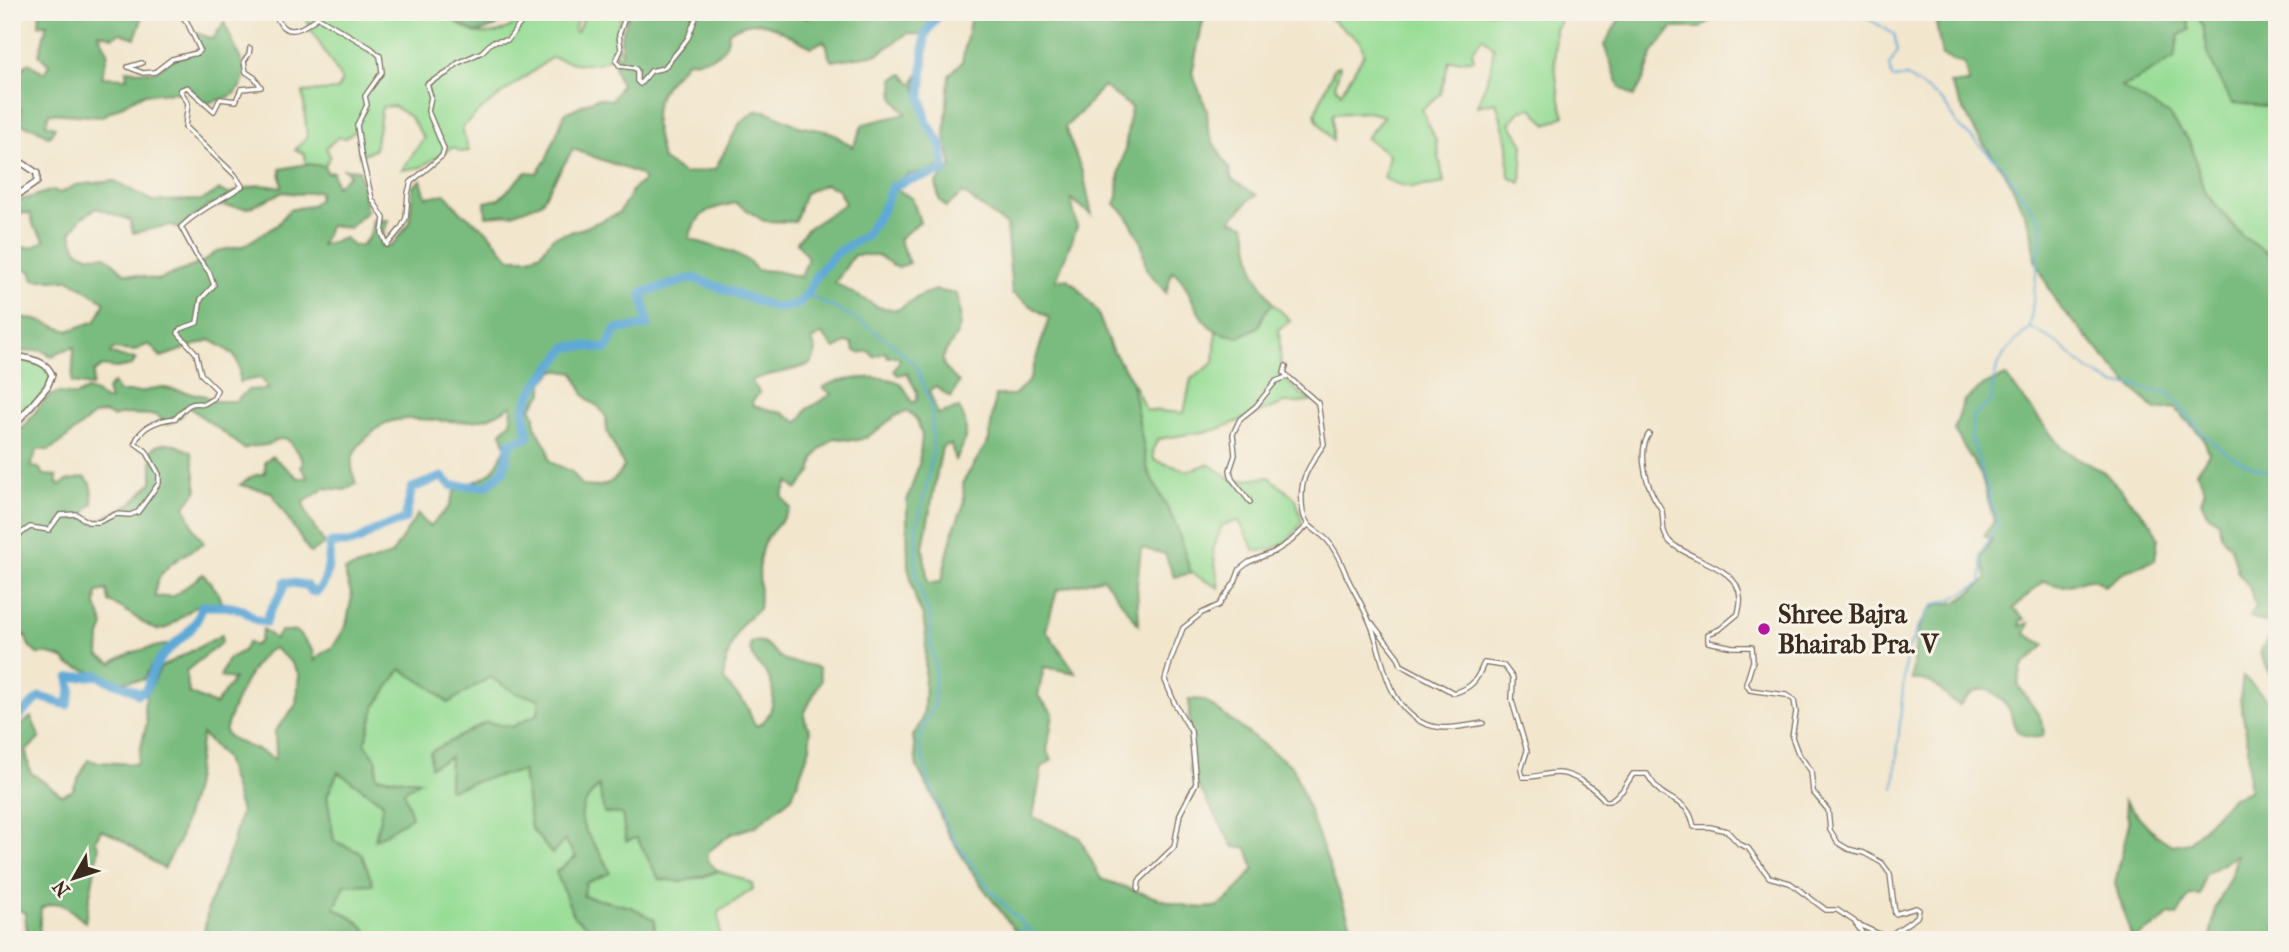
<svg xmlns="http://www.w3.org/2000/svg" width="2289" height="952" viewBox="0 0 2289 952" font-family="'IM FELL French Canon',serif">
  <rect width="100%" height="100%" fill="#f7f3e8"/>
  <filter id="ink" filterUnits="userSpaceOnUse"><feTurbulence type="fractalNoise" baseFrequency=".0143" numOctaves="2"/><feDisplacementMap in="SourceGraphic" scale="14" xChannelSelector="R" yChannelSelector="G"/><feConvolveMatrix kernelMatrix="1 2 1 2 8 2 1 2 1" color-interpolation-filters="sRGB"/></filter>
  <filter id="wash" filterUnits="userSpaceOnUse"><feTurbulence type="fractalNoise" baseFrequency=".00686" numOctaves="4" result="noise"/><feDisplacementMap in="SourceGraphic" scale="28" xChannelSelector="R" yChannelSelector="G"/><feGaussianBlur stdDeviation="1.57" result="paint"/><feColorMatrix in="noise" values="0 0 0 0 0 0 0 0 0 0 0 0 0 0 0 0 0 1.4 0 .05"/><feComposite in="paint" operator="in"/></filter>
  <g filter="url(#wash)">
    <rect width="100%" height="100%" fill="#f2e6cd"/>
    <g fill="#98dd96" stroke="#6a845a" stroke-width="2">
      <path d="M317 12H416L419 15C456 7 453 30 479 33 507 37 510 21 530 19 536 19 545 23 551 24L562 19 567 12H579L574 31 577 32 586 12H623L615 35 618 50C603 71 572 64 552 57 522 81 488 100 462 128L469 151 461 152 453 147 421 167 402 170 424 138 410 117 394 106 382 107 375 149 359 156V135L355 131 345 138 339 137 326 147 330 156 325 166 306 164 305 154 295 150 307 137 303 92 337 90 342 80 312 31 305 16Z"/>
      <path d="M1321 12H1566L1559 20V25L1555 28C1554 60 1555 84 1564 116L1547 125 1532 108 1521 110 1510 123 1523 144 1521 183 1509 177 1508 144 1496 102 1477 106 1490 72 1494 48 1483 37 1472 51 1474 60 1449 61 1441 93 1422 110 1436 140 1444 183C1420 187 1406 191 1384 178L1389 154 1366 138 1384 116 1368 112 1333 114V141L1317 120 1315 113 1335 67 1340 66 1335 86 1341 93 1364 54 1360 41Z"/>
      <polygon points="2191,12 2195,12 2203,26 2209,58 2232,102 2277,107 2277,259 2243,237 2204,191 2191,144 2120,87 2137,80 2179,35 2187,16"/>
      <path d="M1273 304 1290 320 1279 330C1282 369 1275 379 1312 401L1300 403H1284L1216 430 1158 439 1153 451 1154 460 1188 471 1208 464 1235 481 1269 477 1296 499 1302 522C1288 543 1282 550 1255 551L1239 521 1222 525 1213 550 1219 588 1191 573 1176 525 1148 471 1131 379 1146 410 1184 413 1191 379 1214 363 1216 331 1239 337 1259 326 1265 312Z"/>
      <polygon points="12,358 43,365 51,372 50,386 12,430"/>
      <path d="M401 669 433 689 447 703 490 677 516 693 540 699 538 714 512 727 486 722 431 766 450 757 449 790 484 779 523 770 531 828 551 853 565 840 576 857 556 872 602 936 611 940H372C365 924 349 915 334 908L345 885 372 884 361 853 334 841 327 796 337 771 384 804 376 839 404 791 419 781 376 777 377 760 365 743 375 707Z"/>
      <path d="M599 785 622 814 627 841 637 837 659 879 701 878 718 871 743 879 752 884 753 889 719 912 720 940H654L655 920 631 907 583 896C588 872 574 819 584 802 588 796 594 790 599 785Z"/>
    </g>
    <g fill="#7abc7f" stroke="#5a734e" stroke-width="2" fill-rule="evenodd">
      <path d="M40 12H140L141 22 135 38 120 33 113 37 98 33 108 52 102 77 127 78 126 70 155 72 172 59 188 55 201 48 194 32 213 39 224 22 246 72C237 101 231 95 205 104L186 86 179 92 143 94 101 117 49 113 46 124 55 127 49 137 37 129 20 124 21 109 12 110V86L21 85 20 70 29 63 44 73 49 65 39 55 47 24 39 25Z"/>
      <polygon points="441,12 513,12 496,26 476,33"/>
      <path d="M630 12H798L807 18 818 12H917L931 23 923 31V35L908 33 878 54 832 61 829 57 827 45 823 41 812 47C782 34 762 10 729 32 726 60 708 58 686 62 679 72 670 79 664 88 648 110 657 135 662 159L684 174 715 169 740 123 755 111H766L799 126 830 132 853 147 863 124 906 114 894 99 893 79 903 74 913 84 918 73 916 87 927 123 940 144 941 166 927 173 909 174 891 187 912 198 920 222 899 239 909 263 898 268 877 255H854L835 283 878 307 897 310 923 294 936 290 957 294C959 305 962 318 959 329 950 355 927 355 959 382L951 398 935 386 929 391 938 414 959 408C971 427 966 443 955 460L951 444 942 447 923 547 928 583 941 582 953 531 964 504 963 482 989 440 995 395H1014L1029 381 1049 318 1012 293 1006 225 963 193 946 207 939 199 936 183 952 167 945 135 949 75 962 62 970 21 967 12H1205L1192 73 1207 110 1208 129 1214 144 1229 168 1232 180 1257 195 1251 198 1231 220 1245 225 1255 273 1273 304 1265 312 1259 326 1239 337C1232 335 1223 334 1217 331 1192 318 1192 283 1172 271L1166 293 1146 269 1141 241 1127 216 1115 204 1118 197 1119 173 1125 150 1131 107 1103 86 1083 110 1065 127 1084 177 1092 215 1071 199 1077 227 1056 280 1067 279 1075 285 1097 311 1111 348 1131 379 1148 471 1176 525 1191 573 1174 577 1165 554 1141 548 1137 585 1139 625 1103 578 1057 590 1046 630 1076 673 1044 667 1038 696 1053 713 1047 751 1052 760 1042 767 1033 817 1079 837 1101 879C1128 887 1196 917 1220 905 1233 898 1244 880 1254 869L1247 848 1234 847 1190 772 1189 699 1204 700 1293 767 1351 925 1364 940H1022L976 878 946 830 933 797 917 767 913 736 921 722 924 710 926 636 923 616 916 601 908 566 907 518V501L919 464 922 436 917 420 908 411C889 415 877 436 858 440 851 441 842 439 834 438L820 450 814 459 811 472 797 490 788 482 782 496 790 508C782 523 770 531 764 543 755 564 762 588 759 609 753 613 747 618 742 624 735 634 720 670 725 681 731 690 741 698 747 707 751 714 751 721 757 726 774 717 777 693 768 676 761 665 747 657 751 643 767 636 772 654 785 660 796 664 809 663 819 668L821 680 804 714 806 724 810 730V748L792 797 756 826 731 834 708 852V861L718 871 682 882 659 879 637 838 626 841 622 814 604 813 599 786C560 824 597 835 610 873L586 883 583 896 631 907 655 920 654 940H611L602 936 574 917 556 872 576 857 565 840 552 854 531 828 523 771 484 779 449 790 450 757 431 767 430 752 486 722 512 727 538 714 540 699 516 693 490 677 448 703 433 689 401 669 375 707 365 743 377 760 376 777 420 781 404 791 412 817 375 840 383 803 338 772 327 796 334 841 361 853 373 884 345 885 334 908C349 915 365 924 372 940H203L208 907 229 855 241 812 225 758 202 734 194 788 179 841 164 869C143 856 124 838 101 830L95 841 99 847 85 922C68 909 63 897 41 908L39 935 41 940H28L25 913 12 906V732L31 717 40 738 26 751 30 772 62 795 72 791 88 760 97 762 137 764 147 722 144 707 146 696 161 667 222 635V642L186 671 189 693 215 705 234 679 220 677 228 659 243 651 248 642 254 646 260 641 263 629 275 639 281 631H296L313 650 315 661 321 654 333 647 346 626 352 596 344 571 391 555 418 514 429 527 449 507 454 492C485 474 489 484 506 447L501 432 511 422 512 405C502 411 491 418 478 420 448 426 413 413 386 423 378 426 371 435 364 440 349 454 350 466 356 484L345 490 325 488 303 503 309 519 325 544 310 553 271 492 240 485 253 476 265 473V462L272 456 298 478H308L301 467 303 460 287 439C278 438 276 441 269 444 261 447 252 445 244 449 226 433 206 421 188 406L181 416 167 425 157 415 123 414 113 417 104 413 94 415 59 444 49 450H37L31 467 39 468 44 475 57 476V484L61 485 66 481 85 477 91 484 93 504 87 509 85 516 87 519 98 521 132 503 152 482V449C167 438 178 445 192 453L197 490 185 506 194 529 204 543C182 556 153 569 155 597L174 596 203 574 217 591 222 605 196 606 167 628 157 630C139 623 127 608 109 602L107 590 97 592 96 605 104 626 100 636 99 656 112 663C132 649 152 648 175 643L156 659 143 680 110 682 96 673 69 665 63 658 49 654H37L29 646 25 635 12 642V438C17 432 24 428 28 422 43 403 47 386 75 396L87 390 96 393 104 400H110L107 390 113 383 119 392H142L160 387 205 396 214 401H236L248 390 269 389 261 378 239 382C242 356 232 352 210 340L161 357 149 344 133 351 113 349 110 353 121 357 136 359 132 365 116 368 102 366 94 372 92 386 72 383 74 347 59 352 53 357 41 350 21 352 12 347V334L15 329 12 315 41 321 68 331 96 321 105 302 70 280H34L31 271 21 268V297L12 301V248L33 247 45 240 34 227 30 213 16 214 18 201 53 190 60 193 76 185 115 181 152 201 203 200 219 190 228 194 259 185 282 187 280 169 306 164 325 166 327 173 333 172 336 186 350 175 344 169 359 170 367 211 349 228 330 225 321 245 345 238 354 246 362 245 370 236 373 220H388L380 245 391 246 409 224 413 186 421 180 426 197 445 194 460 211 488 232 509 258H530L541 253 553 237 584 228 619 213 633 189 644 180 640 174 573 149 541 203 512 214 486 216 485 202 499 199 526 172 537 173 546 160 565 113 597 98 612 100 621 85 615 70 614 56 622 54 621 36ZM825 184 838 189 845 204 807 229 797 242 808 258 801 277 775 271 756 270C745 249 709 248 689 238 697 211 710 208 736 203L764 221 795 222 805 193ZM319 191V199L312 205 289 210 277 225 243 246 217 251 201 263 158 280 124 273 106 256C83 255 77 258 71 233L81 218 97 208 130 220 133 233 171 225 179 228 210 205 248 208 283 192 299 194ZM822 334 835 349 846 343H852L854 350 859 353 869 351 874 357 885 352 888 357 897 356 900 359 894 371 898 375 907 373 917 392V400L912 403C908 395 904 384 895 381 878 375 835 378 823 388L832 394 807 409 800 421 797 422 783 413 753 406 752 401 760 393 751 381C762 374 805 370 812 362 814 359 814 355 816 352L812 340ZM555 370 574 373 584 395 591 402 599 407 606 417 607 432 624 466C616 483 601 489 583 486L571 471 552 463 549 459 548 449 535 426V416L531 407 543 393V383ZM274 648 291 662 299 674 296 705 275 731 276 755 274 759C259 747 234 745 225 732 230 712 254 654 274 648Z"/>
      <polygon points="1621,12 1723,12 1700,28 1672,28 1653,52 1645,76 1634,97 1620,87 1604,45 1620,18"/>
      <polygon points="1934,12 2191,12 2187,16 2190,30 2179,35 2174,58 2137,80 2121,87 2169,115 2191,144 2204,191 2243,237 2277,259 2277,678 2270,673 2260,653 2274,625 2250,617 2256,607 2249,587 2238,572 2231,547 2221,535 2218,521 2207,514 2201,501 2205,490 2197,472 2209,453 2203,437 2175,408 2156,410 2133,389 2057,304 2035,260 2031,229 2009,179 1976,133 1950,84 1969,83 1964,64 1942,56"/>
      <polygon points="2195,12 2277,12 2277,107 2232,103 2209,58 2203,26"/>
      <path d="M2006 376 2063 450 2104 472 2151 523 2158 537 2155 560 2128 570 2104 586C2089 570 2078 587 2061 586 2055 585 2049 583 2043 581L2013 609 2025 619 2020 621V626L2029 623 2025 634 2045 645 2022 666 2018 684C2025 700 2047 716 2043 736 2033 739 2019 737 2014 725 2012 720 2012 715 2009 709 1993 686 1978 682 1960 705 1939 696 1940 678 1912 680 1913 660 1915 612 1940 604 1945 603 1950 604 1956 602 1967 598 1978 586 1987 579L1981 557 1992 539 1984 536 1994 521 1981 475 1954 430 1964 401 1986 384Z"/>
      <polygon points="2243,676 2277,709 2277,742 2270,758 2266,788 2277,795 2277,940 2210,940 2215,909 2232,873 2237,855 2205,875 2200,895 2190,895 2177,916 2170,914 2160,923 2132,939 2115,883 2129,823 2124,801 2157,836 2172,845 2190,842 2231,798 2249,791 2248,744 2240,699"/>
    </g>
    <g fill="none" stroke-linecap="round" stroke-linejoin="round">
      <g stroke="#5fa9d7" stroke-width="2">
        <path d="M1863 12 1862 15 1894 34 1898 51 1890 64 1892 78 1907 77 1942 100 1957 124 2001 165 2042 223 2030 328C2002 352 1994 363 1991 401L1974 416 1971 436 1998 525 1980 555 1982 570 1981 583 1954 598 1934 605 1919 625 1906 654 1894 789"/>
        <polyline points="807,294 856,319 889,341 915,364 925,389 931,405 933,450 925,493 916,527 916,577 931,621 930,643 935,662 935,685 934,706 925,723 919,744 929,781 946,825 955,841 991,891 1027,928 1045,940"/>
        <path d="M2031 328 2056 342 2087 369 2115 385H2137L2148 390 2169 393C2203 435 2222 461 2277 474"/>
        <polyline points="1005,940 1016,931 1025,929"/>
      </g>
      <path stroke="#5fa9d7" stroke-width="9" d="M12 722 40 697 67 705 71 690 69 678 99 675C111 685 126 683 138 694L146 690C150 679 153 668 160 659 176 639 196 633 202 606 216 606 229 605 242 610 253 615 251 620 266 622 269 606 283 597 285 582L306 585 311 591 316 592C329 584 328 558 331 543H350L359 540 374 531 405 519 412 488 442 477 452 486H487L504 470 510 443 528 437C527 428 523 416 525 408 532 385 554 366 567 347L587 346 607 349 615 330 648 325 642 293 693 278 776 308 797 305 807 294 817 275 835 254 866 235 883 209 892 187 908 180 945 171 941 144 927 123 921 97 925 35 940 12"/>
    </g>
  </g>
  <g filter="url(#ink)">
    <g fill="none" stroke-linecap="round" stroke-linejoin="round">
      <g stroke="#7b6c5b" stroke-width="6">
        <g id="minor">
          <path d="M273 12C277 16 279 24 283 27 294 36 310 23 318 17L371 48 380 56 382 72 365 96 367 105 357 125 361 154 372 199 384 218 382 233 387 245 401 228 406 218 408 193 411 182 442 156 444 149 428 111 431 97 427 84 447 73 458 63 482 52 492 42 508 40 525 17 543 12"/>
          <polyline points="627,12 619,35 621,50 616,61 620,66 635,68 637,71 637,81 640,84 651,71 664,68 682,46 688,38 698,12"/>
          <polyline points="142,63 128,67 143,73 155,72 172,59 197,53 200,50 187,22 178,12"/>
          <path d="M1286 366 1284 373 1318 403 1324 444C1307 470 1298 479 1303 512 1306 528 1316 529 1326 539 1336 549 1342 565 1347 577 1355 593 1364 608 1371 625 1383 656 1384 693 1412 716 1433 734 1459 727 1483 723"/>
          <path d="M1649 434C1638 450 1645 480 1654 497 1656 501 1660 506 1662 511 1664 522 1661 533 1670 542 1689 560 1739 567 1740 597 1741 602 1739 609 1738 614L1720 629 1708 634V642L1733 647H1752L1753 661 1746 684 1750 690 1786 695 1794 700 1796 712 1792 737 1798 753 1811 771 1813 792 1828 810 1830 830 1838 843 1848 849 1864 853 1882 863 1890 874 1895 914 1916 908 1919 910 1917 917 1889 936C1878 936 1867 927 1856 924"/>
          <polyline points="1250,502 1232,479 1230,470 1235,455 1233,434 1240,419 1256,406 1276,381 1287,377"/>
          <path d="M12 540 30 527 49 530 60 515 76 514 88 522H99L116 514 130 515 138 512 159 483V474L146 451 135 443C141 426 158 420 176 418 186 407 189 401 204 404L214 398 217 390 201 374 196 353 178 333 180 329 197 323 201 299 214 285 209 272 196 255 181 227C199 209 222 200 242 186L235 175 185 127 188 103 180 90 187 87 214 111 220 99 236 101 241 89 261 87 255 78 246 72 244 61 249 54 250 48"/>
          <path d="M1371 625 1372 623 1398 657 1401 665 1454 693C1472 688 1477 680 1484 663L1504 666 1513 678 1512 701 1527 751 1521 770 1523 777C1535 778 1545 773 1557 773 1573 773 1595 788 1605 801H1610L1622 791 1633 774H1647C1651 780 1655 787 1661 792 1678 805 1689 802 1694 827H1710L1727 831 1739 844 1748 848 1769 877 1790 883 1826 910H1837L1854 921 1867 940"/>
          <polyline points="1138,890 1139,881 1174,847 1180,814 1196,783 1191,731 1175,704 1165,680 1171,659 1183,628 1202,613 1219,605 1235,582 1240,569 1249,562 1274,552 1291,541 1308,525"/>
        </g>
      </g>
      <g stroke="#7b6c5b" stroke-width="8">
        <g id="secondary">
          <polyline points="12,156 37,173 37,182 12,199"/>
          <path d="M12 355C27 359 46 359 52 375L47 387 12 428"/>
        </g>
      </g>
      <use href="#minor" stroke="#fff" stroke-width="3.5"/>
      <use href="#secondary" stroke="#fff" stroke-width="5"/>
    </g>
  </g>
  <circle fill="#b5179e" stroke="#f7f3e8" stroke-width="2.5" cx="1764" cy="629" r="7"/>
  <g text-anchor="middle" stroke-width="6" stroke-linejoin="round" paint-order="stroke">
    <g font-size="26" font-weight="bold" fill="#3b2a1e" stroke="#f7f3e8" text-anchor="start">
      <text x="1778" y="623">Shree Bajra<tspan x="1778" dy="30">Bhairab Pra. V</tspan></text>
    </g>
  </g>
  <rect width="2289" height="952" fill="none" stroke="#f7f3e8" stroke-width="42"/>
  <g transform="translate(74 878) rotate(231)" stroke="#f7f3e8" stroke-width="5" paint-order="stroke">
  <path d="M0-5L12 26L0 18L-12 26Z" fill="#3b2a1e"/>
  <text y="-10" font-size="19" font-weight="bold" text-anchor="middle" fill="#3b2a1e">N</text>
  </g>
</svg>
